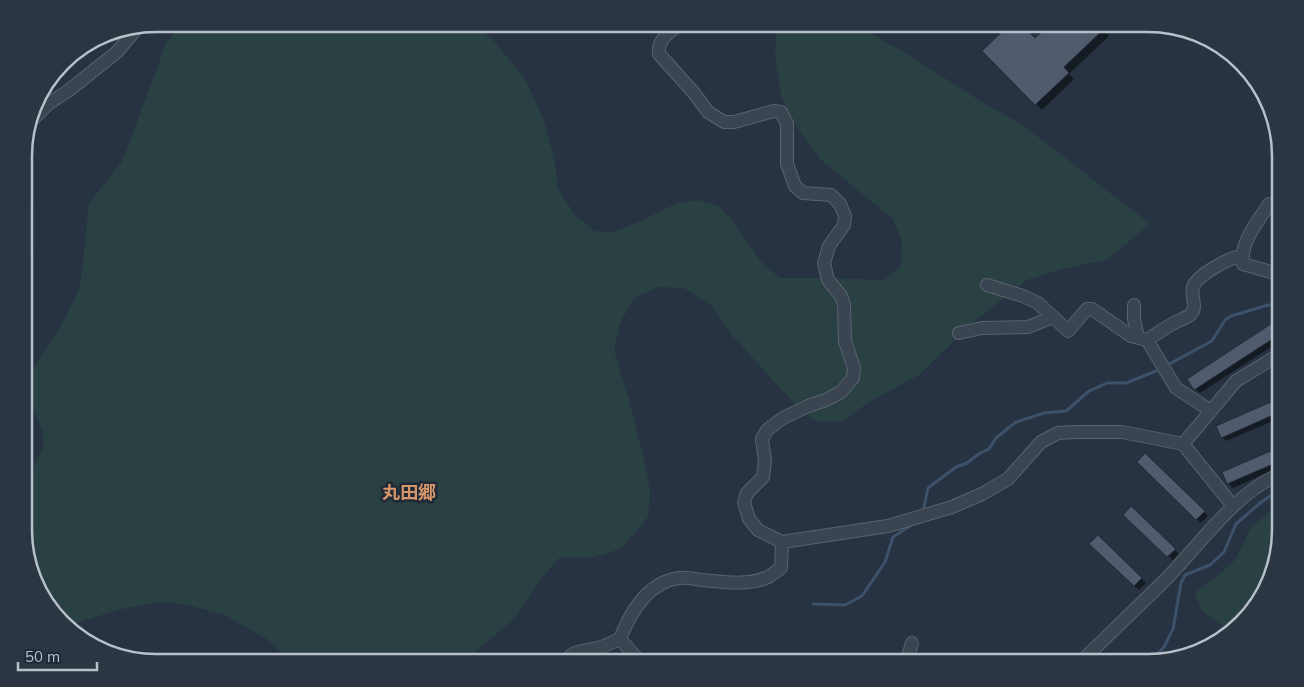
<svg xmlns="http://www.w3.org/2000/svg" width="1304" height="687" viewBox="0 0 1304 687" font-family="Mulish,'Noto Sans JP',sans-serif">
  <rect width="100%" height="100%" fill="#273342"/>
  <g fill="#294143">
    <path d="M181 24H474L494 41 524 77 543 117 555 162 558 188 574 214 595 231 612 232 638 222 678 203 698 200 719 206 731 219 761 262 780 278H826L884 280 901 266 902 241 893 219 820 159 793 122 781 95 775 57 777 28 781 24H851L899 49 985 104 1024 126 1150 224 1107 260 1066 268 1027 280 975 321 919 375 871 401 841 422 816 421 800 410 731 334 712 306 684 288 658 287 634 298 620 323 614 350 629 400 647 472 650 495 648 517 621 549 594 557 559 558 541 579 515 618 472 655 460 663H299L280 651 265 638 225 615 188 605 161 602 117 610 77 623 68 625 51 611 25 548V477C33 470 34 467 38 458 40 454 42 450 43 446 47 425 25 404 25 382L62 324 79 290 83 264 89 203 123 160 166 43Z"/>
    <polygon points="1272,509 1280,510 1280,530 1266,589 1232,628 1226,628 1202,611 1195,593 1218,575 1235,560 1251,527"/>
  </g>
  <g fill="#0007">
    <polygon points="1012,24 1020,24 1035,40 1052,24 1110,24 1104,30 1109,36 1069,74 1074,79 1042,110 984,51"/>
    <polygon points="1280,320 1280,341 1200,393 1195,389"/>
    <polygon points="1280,399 1280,418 1226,441 1222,437"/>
    <polygon points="1280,448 1280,467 1233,488 1228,483 1224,473"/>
    <polygon points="1145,455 1208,516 1201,523 1138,462"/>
    <polygon points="1131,508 1179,554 1173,560 1124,515"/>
    <polygon points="1098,537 1146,583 1139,590 1091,544"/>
  </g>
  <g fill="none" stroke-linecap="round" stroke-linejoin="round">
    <g stroke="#3d516a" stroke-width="3">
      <polyline points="1171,363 1212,341 1225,320 1231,316 1268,305 1280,306"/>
      <polyline points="924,507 928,488 956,467 967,463 980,453 989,449 996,438 1016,422 1044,413 1066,411 1089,391 1107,383 1126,383 1156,371"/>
      <polyline points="813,604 845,605 862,596 885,562 893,537 913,524"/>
      <polyline points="1149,663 1164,647 1173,629 1181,583 1185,575 1210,565 1224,552 1236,524 1259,504 1280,489"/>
    </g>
  </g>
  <g fill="#505c6d" stroke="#222c39">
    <polygon points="1010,24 1021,24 1035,38 1050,24 1099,24 1104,29 1064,67 1069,73 1035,105 982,51"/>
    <polygon points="1280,318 1280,334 1194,390 1187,379"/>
    <polygon points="1280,398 1280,412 1221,438 1216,426"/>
    <polygon points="1280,447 1280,461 1227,484 1222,472"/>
    <polygon points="1145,453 1205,511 1196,520 1137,462"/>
    <polygon points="1131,506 1176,549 1167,557 1123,515"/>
    <polygon points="1098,535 1142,578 1134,586 1089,544"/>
  </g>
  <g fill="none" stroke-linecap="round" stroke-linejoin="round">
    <g stroke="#59636f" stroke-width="14">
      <g id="minor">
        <path d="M680 24C669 32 657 40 659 54L694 93 708 112 724 122H734L774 111 781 112 787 124V164L795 186 803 193 831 195 840 204 845 216 844 225 829 246 824 263 828 280 841 296 844 305 845 341 854 368 853 378 841 392 826 400 808 406 783 418 767 430 762 439 765 461 763 477 747 493 744 502 749 519 758 530 782 542 888 526 952 507 982 494 1008 479 1041 442 1058 433 1074 432H1122L1183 444 1233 506"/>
        <polyline points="31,121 48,104 68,91 117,52 138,27"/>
        <path d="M1279 212 1269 204C1258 222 1240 241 1243 264L1271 272H1280"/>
        <polyline points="987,285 1023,296 1038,303 1068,331 1087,309 1092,309 1131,336 1147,340 1176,388 1211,411"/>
        <polyline points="1134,305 1134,319 1138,337"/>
        <polyline points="959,333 982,328 1028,327 1053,317"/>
        <path d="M1147 340C1156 334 1165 328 1174 323 1179 320 1187 318 1191 314 1198 307 1190 295 1193 287 1197 275 1230 257 1242 256"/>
        <polyline points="1183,444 1236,381 1280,354"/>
        <polyline points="620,639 641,663"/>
        <path d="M564 663C574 649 582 652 597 648 604 647 612 642 620 639 630 613 648 582 679 578 686 577 695 579 702 580 723 582 748 586 768 577 772 574 777 571 781 568L782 542"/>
        <polyline points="906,663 912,643"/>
        <path d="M1080 663C1109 634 1139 606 1168 577 1201 543 1236 492 1280 474"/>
      </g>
    </g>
    <use href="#minor" stroke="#3b4552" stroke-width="12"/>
  </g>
  <g text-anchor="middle" stroke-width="5" stroke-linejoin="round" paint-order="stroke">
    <g font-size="18" font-weight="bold" fill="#d5966a" stroke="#202a37">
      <text x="409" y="499">丸田郷</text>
    </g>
  </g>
  <path d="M0 0H1304V687H0ZM156 32H1148A124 124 0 0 1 1272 156V530A124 124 0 0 1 1148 654H156A124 124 0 0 1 32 530V156A124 124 0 0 1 156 32Z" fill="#2c3643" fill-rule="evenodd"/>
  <path fill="none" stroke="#b8c0cc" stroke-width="2.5" d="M156 32H1148A124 124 0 0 1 1272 156V530A124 124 0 0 1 1148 654H156A124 124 0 0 1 32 530V156A124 124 0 0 1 156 32Z"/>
  <path d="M18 662v8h79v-8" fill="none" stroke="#b8c0cc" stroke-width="2.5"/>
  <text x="25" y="662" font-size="15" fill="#b8c0cc" stroke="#202a37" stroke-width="4" paint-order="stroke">50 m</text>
</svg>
